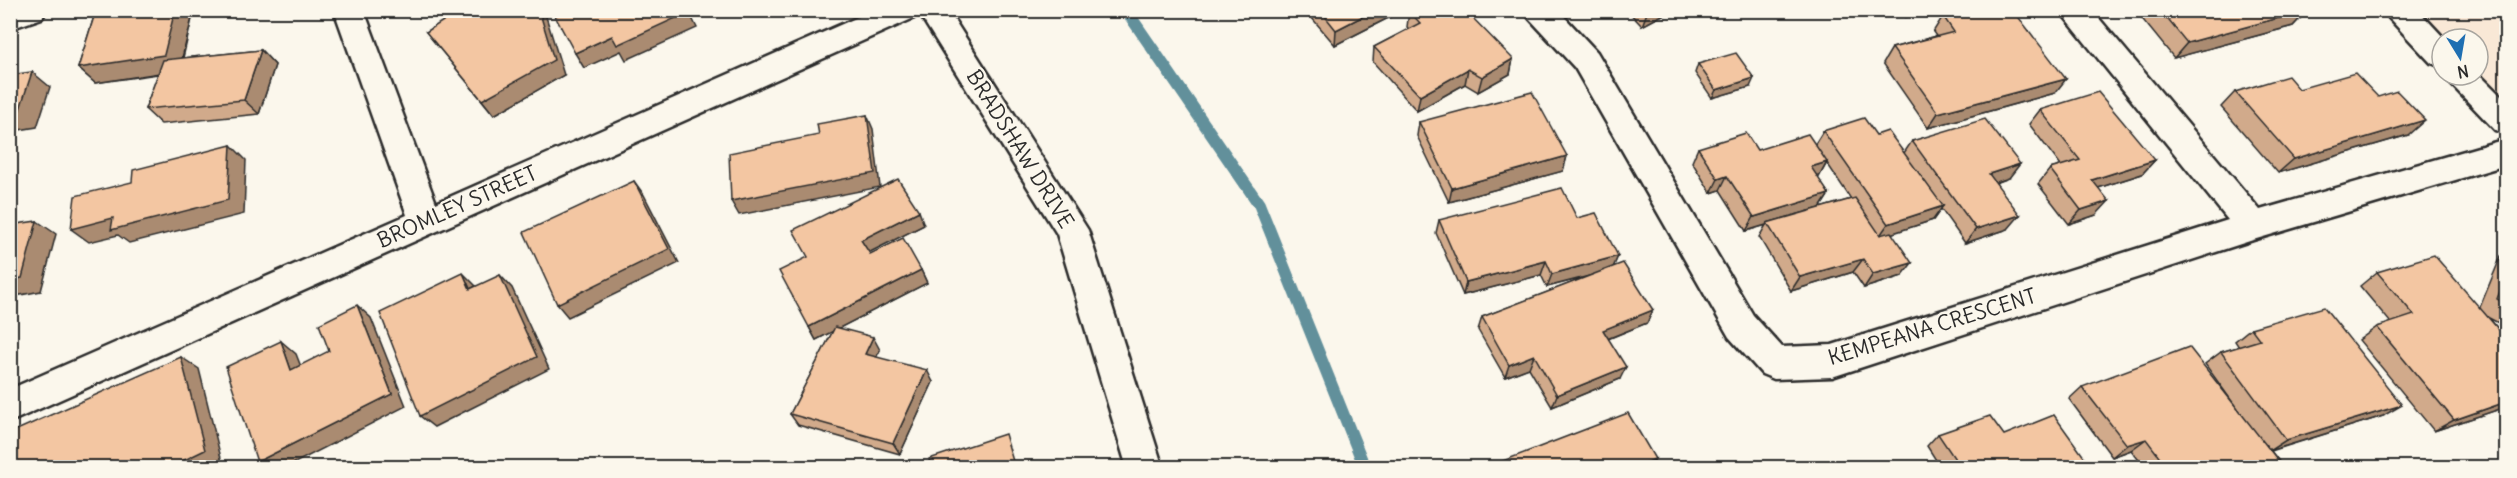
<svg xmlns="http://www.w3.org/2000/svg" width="2517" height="478" viewBox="0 0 2517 478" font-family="Delius,sans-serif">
  <rect width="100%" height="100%" fill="#fbf7ec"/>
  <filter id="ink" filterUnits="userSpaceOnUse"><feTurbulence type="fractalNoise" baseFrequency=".0167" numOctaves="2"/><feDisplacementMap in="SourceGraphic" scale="12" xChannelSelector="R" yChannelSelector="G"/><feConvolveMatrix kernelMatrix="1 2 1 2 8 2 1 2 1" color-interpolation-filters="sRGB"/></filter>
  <g filter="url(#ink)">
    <polygon fill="#f9e8d6" points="2399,11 2506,11 2506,121 2461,75 2478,75 2478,39 2442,39"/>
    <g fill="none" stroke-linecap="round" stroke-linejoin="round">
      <polyline stroke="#62909b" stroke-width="12" points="1126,10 1259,204 1365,468"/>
      <g stroke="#2b2b2b" stroke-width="5">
        <g id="minor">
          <polygon points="10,10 47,10 42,18 10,29"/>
          <polygon points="334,10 364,10 436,203 874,10 919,10 914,18 10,422 10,389 407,215"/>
          <polygon points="1524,10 1558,10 1597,52 1753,315 1782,347 1832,345 2228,220 2059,10 2092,10 2260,210 2506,139 2506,165 2253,240 1832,377 1774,379 1762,374 1729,337 1575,68 1529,18"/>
          <polygon points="2384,10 2418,10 2445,39 2442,39 2442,67 2431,63 2389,18"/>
          <polygon points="2478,73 2506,101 2506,133 2495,130 2450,83 2446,75 2478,75"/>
        </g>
      </g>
      <g stroke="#2b2b2b" stroke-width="5">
        <polygon id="tertiary" points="917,10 948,10 1088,230 1163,468 1127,468 1057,234"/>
      </g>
      <use href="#minor" fill="#fbf7ec" fill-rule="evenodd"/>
      <use href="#tertiary" fill="#fbf7ec" fill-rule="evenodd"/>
    </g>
    <g fill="#d1aa8b" stroke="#2b2b2b" stroke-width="1.5" fill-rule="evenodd">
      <polygon points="96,10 194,10 183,58 261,50 275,65 259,114 161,124 145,109 158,74 95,83 78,68"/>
      <polygon points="1305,10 1404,10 1335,45"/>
      <polygon points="1627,10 1672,10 1642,26"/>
      <polygon points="1901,10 1928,10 1906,17"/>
      <polygon points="2135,10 2308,10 2293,26 2174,58"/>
      <polygon points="1409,11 1513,59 1510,74 1478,92 1465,84 1417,111 1373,62 1374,47 1409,29 1407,27"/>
      <polygon points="1943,16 2055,93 1928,128 1883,63 1892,48 1936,36 1933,32"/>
      <polygon points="426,32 564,75 494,115"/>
      <polygon points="1698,64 1750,87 1712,98 1695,73"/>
      <polygon points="2299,89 2408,135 2278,173 2221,107 2235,92"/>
      <polygon points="2040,110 2155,160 2142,174 2098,188 2096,215 2069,224 2038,184 2050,169 2061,166 2029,124"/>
      <polygon points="1419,122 1567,156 1563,171 1449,202 1417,136"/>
      <path d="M1823 131 1876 135 1904 153 1912 141 2009 178 1996 183 2008 229 1965 243 1941 209 1933 220 1892 233 1902 276 1864 288 1853 272 1791 291 1759 237 1766 225 1746 231 1720 190 1711 193 1692 162 1698 148 1757 150 1815 144ZM1827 163 1851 199 1820 208 1829 194 1817 177H1819Z"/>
      <polygon points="1577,218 1618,256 1613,267 1653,310 1647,323 1608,339 1620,379 1552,407 1529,368 1505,377 1478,330 1482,317 1590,276 1547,287 1541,275 1463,295 1436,233 1439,220"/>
      <polygon points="924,225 869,252 870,254 921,270 927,283 839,328 880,350 876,357 933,382 900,454 798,425 790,414 833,331 816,340 809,327 808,257"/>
      <polygon points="2506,252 2506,327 2489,318 2506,338 2506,407 2434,431 2359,340 2377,327 2391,323 2360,286 2377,272 2480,307 2501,256"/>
      <polygon points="2251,328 2383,416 2271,451 2284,468 2145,468 2131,450 2112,457 2069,399 2082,387 2239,411 2205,364 2221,352 2239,347 2235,341"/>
      <polygon points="1938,434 2004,435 2092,468 1941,468 1927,446"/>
      <polygon points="1655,459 1650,468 1501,468 1503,461"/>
    </g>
    <g fill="#aa8b71" stroke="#2b2b2b" stroke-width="1.5">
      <polygon points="175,10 194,10 179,70 95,83 78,68"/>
      <polygon points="539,10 544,10 564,75 494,115 482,100"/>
      <polygon points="1375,10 1404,10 1335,45 1336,30"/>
      <polygon points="1648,10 1672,10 1642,26"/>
      <polygon points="1909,10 1928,10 1906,17"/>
      <polygon points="2308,10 2293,26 2174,58 2187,43"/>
      <polygon points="689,12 697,28 626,60 621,51 584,68 575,53 612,36"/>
      <polygon points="261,50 275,65 259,114 244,100"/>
      <polygon points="1513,59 1510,74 1478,92 1482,77"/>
      <polygon points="1468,69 1465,84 1417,111 1420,96"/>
      <polygon points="32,72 50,87 37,127 13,131 10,138 10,114"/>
      <polygon points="1754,78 1750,87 1712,98 1716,90"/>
      <polygon points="2066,79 2055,93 1928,128 1938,113"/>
      <polygon points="867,115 873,129 880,187 739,215 731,201"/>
      <polygon points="2425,120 2408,135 2278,173 2294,159"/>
      <polygon points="231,145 246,160 244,214 129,243 118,235 89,242 71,229"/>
      <polygon points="1567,156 1563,171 1449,202 1452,188"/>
      <polygon points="2155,160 2142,174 2079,194 2092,180"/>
      <polygon points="1827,162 1819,177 1802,182 1811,167"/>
      <polygon points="2020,164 2009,178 1978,188 1989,174"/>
      <polygon points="1727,176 1720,190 1711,193 1718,179"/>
      <polygon points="634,181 644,195 679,263 568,317 557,304"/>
      <polygon points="1829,194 1820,208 1767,223 1766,225 1746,231 1754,217"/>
      <polygon points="2109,201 2096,215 2069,224 2081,210"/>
      <polygon points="1943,206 1933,220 1878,238 1888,224"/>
      <polygon points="919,211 924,225 868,253 861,240"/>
      <polygon points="2020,215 2008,229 1965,243 1976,229"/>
      <polygon points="37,221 56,234 41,291 10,297 10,280"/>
      <polygon points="1618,256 1612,270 1547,287 1552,274"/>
      <polygon points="1863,259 1853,272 1791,291 1800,277"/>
      <polygon points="1546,261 1541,275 1463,295 1466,282"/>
      <polygon points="1912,263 1902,276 1864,288 1873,274"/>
      <polygon points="921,270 927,283 816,340 809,327"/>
      <polygon points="463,273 476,286 470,289"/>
      <polygon points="500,275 512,288 549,369 434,427 420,416"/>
      <polygon points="357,305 371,318 406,406 285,468 265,468 257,462 392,394"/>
      <polygon points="1653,310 1647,323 1597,343 1603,330"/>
      <polygon points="873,337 880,350 872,366 865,354"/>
      <polygon points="281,341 296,354 307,382 291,370"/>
      <polygon points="1534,355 1529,368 1505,377 1509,365"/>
      <polygon points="181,357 199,369 222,462 210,468 168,468"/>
      <polygon points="1626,367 1620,379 1552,407 1557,395"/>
      <polygon points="927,370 933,382 900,454 893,443"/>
      <polygon points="2506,402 2506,407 2434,431 2454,420"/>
      <polygon points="2402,405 2383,416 2269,451 2286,440"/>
      <polygon points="2146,439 2131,450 2112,457 2127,445"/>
      <polygon points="1655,459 1650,468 1634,468"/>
      <polygon points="111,461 121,468 98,468"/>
    </g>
    <g fill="#f3c6a2" stroke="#2b2b2b" stroke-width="1.5">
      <polygon points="96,10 175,10 164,55 78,68"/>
      <polygon points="460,10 539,10 554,60 482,100 426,32"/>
      <polygon points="568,10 688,10 689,12 617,45 612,36 575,53 555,16"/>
      <polygon points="1320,10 1375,10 1336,30"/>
      <polygon points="1411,10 1465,10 1513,59 1482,77 1468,69 1420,96 1374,47 1420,23 1409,11"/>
      <polygon points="1964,10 2013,10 2066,79 1938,113 1892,48 1954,32 1943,16"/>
      <polygon points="2160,10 2308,10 2187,43"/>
      <polygon points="261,50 244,100 145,109 163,60"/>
      <polygon points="1736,53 1754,78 1716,90 1698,64"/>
      <polygon points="32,72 19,112 10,114 10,75"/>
      <polygon points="2355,73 2378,97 2397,91 2425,120 2294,159 2235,92 2288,76 2299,89"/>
      <polygon points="1532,92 1567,156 1452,188 1419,122"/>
      <polygon points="2098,92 2155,160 2092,180 2109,201 2081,210 2050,169 2080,160 2040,110"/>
      <polygon points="867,115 875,173 731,201 729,153 819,135 817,124"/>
      <polygon points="1864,118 1876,135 1888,131 1943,206 1888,224 1823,131"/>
      <polygon points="1985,119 2020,164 1989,174 2020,215 1976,229 1912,141"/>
      <polygon points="1746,133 1757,150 1808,134 1827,162 1811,167 1829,194 1754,217 1727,176 1718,179 1698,148"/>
      <polygon points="231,145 228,200 111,230 113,218 71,229 75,196 132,182 133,170"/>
      <polygon points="898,179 919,211 861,240 870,254 903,238 921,270 809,327 779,271 808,257 793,230"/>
      <polygon points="634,181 669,249 557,304 524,232"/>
      <polygon points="1562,188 1577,218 1596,213 1618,256 1552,274 1546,261 1466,282 1439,220"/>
      <polygon points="1855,198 1880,235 1891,232 1912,263 1873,274 1863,259 1800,277 1767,223"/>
      <polygon points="37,221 22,278 10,280 10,225"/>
      <polygon points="2434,255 2506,338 2506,402 2454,420 2377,327 2414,315 2377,272"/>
      <polygon points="1623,263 1653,310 1603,330 1626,367 1557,395 1534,355 1509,365 1482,317"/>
      <polygon points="463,273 470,289 500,275 537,357 420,416 380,313"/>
      <polygon points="2506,276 2506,304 2497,299"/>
      <polygon points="357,305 392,394 257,462 226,367 281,341 291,370 329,351 319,324"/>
      <polygon points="2324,307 2402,405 2286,440 2221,352 2260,340 2251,328"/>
      <polygon points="835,327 873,337 865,354 927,370 893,443 790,414"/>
      <polygon points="2189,347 2284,468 2168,468 2146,439 2127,445 2082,387"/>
      <polygon points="181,357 205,450 168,468 112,468 111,461 98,468 10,468 10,433"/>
      <polygon points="1628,413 1655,459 1634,468 1507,468 1503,461"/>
      <polygon points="2054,415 2092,468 1961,468 1938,434 1990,416 2004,435"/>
      <polygon points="1005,434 1015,468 931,468 929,459"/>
      <polygon points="1934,463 1936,468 1908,468"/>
    </g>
  </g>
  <g text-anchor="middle" stroke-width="4.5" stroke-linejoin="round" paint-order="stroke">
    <g font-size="21" fill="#2b2b2b" stroke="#fbf7ec">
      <text transform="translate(1020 149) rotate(58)" y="7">BRADSHAW DRIVE</text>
      <text transform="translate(457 207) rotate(-24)" y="7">BROMLEY STREET</text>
      <text transform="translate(1932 327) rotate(-17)" y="7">KEMPEANA CRESCENT</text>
    </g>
  </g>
  <rect width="2517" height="478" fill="none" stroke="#fbf7ec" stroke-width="36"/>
  <rect x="18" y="18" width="2481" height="442" fill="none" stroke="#2b2b2b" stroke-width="2" filter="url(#ink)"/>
  <g transform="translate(2460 57) rotate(169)"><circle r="28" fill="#fbf7ec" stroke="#a8a59f" stroke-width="1.5"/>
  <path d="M0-4.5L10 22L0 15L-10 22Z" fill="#1f6fb2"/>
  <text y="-9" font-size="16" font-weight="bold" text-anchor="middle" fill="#2b2b2b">N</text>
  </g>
</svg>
